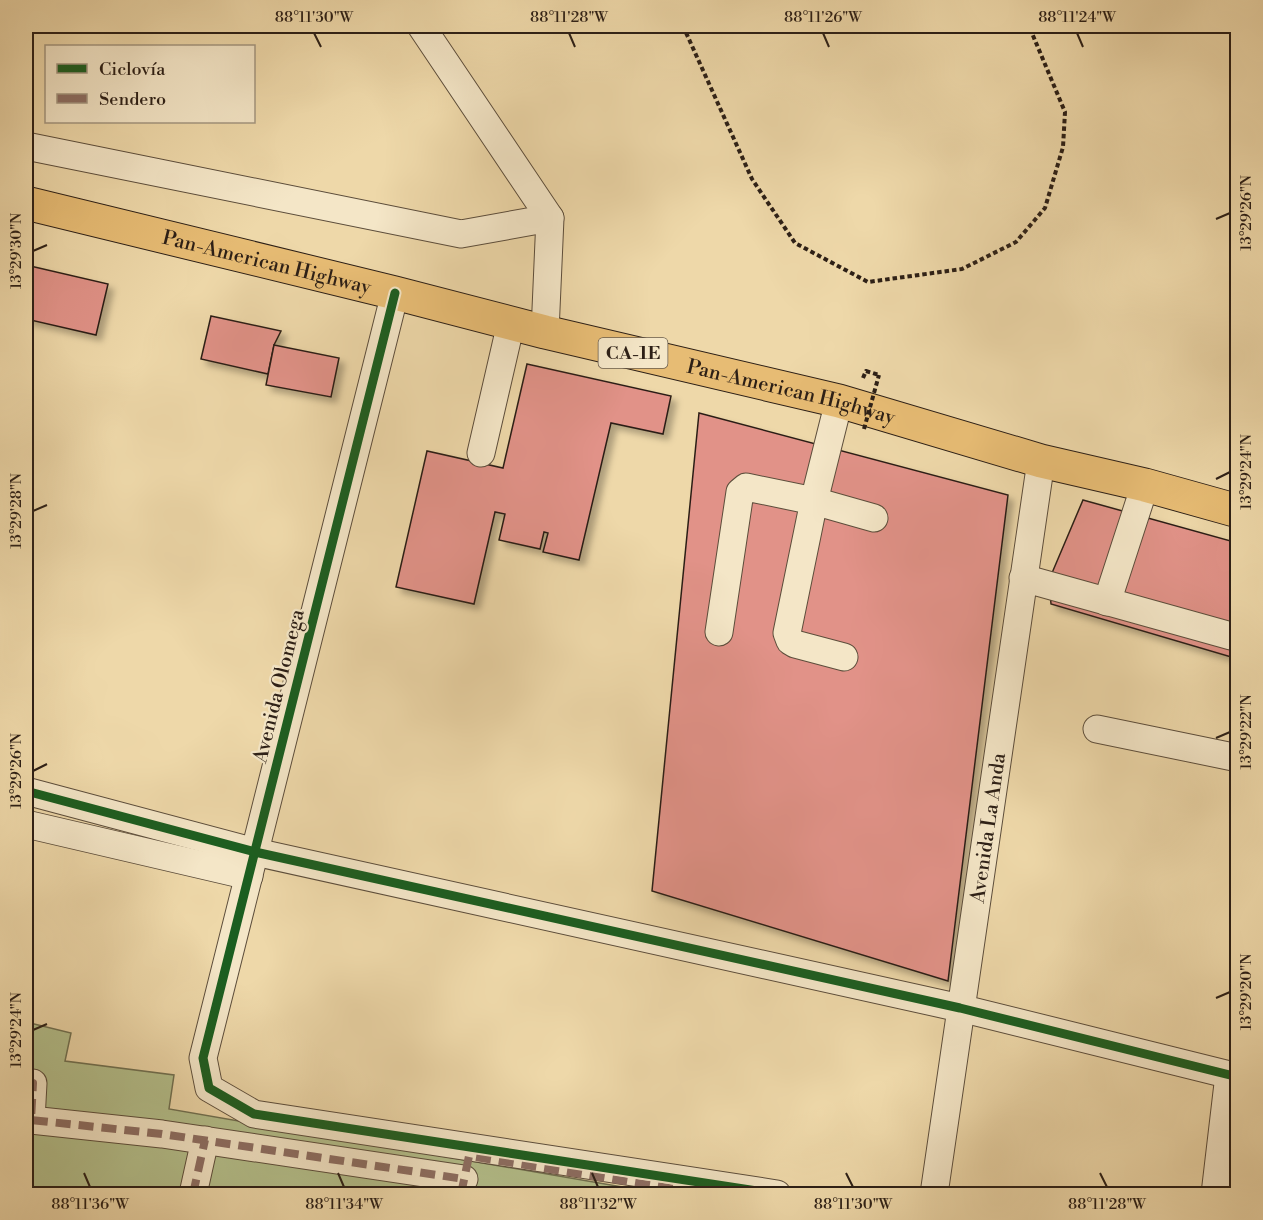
<svg xmlns="http://www.w3.org/2000/svg" width="1263" height="1220" viewBox="0 0 1263 1220" font-family="'Libre Bodoni',serif">
  <defs>
    <filter id="shadow"><feDropShadow dx="5.5" dy="5.5" stdDeviation="3" flood-color="#0004"/></filter>
  </defs>
  <rect width="100%" height="100%" fill="#eed8a9"/>
  <filter id="stains"><feTurbulence type="fractalNoise" baseFrequency=".00333" numOctaves="4"/><feColorMatrix values="0 0 0 0 .2 0 0 0 0 .09 0 0 0 0 .02 0 0 0 .5 -.17"/></filter>
  <radialGradient id="worn" r=".72"><stop offset=".6" stop-color="#630" stop-opacity="0"/><stop offset="1" stop-color="#630" stop-opacity=".3"/></radialGradient>
  <polygon fill="#b4c08c" stroke="#707051" stroke-width="1.5" points="26,1022 71,1033 65,1061 174,1075 169,1109 663,1194 26,1194"/>
  <g fill="#e19288" stroke="#2c1f16" stroke-width="1.5" filter="url(#shadow)">
    <polygon points="26,265 108,284 96,335 26,319"/>
    <polygon points="211,316 281,331 274,345 268,374 201,359"/>
    <polygon points="274,345 339,358 331,397 266,385"/>
    <polygon points="527,364 671,396 663,434 611,423 579,560 543,552 548,533 544,532 540,549 499,540 505,514 495,512 474,604 396,587 427,451 503,468"/>
    <polygon points="699,413 1008,495 948,981 652,891"/>
    <polygon points="1083,500 1238,543 1238,659 1051,604 1049,580"/>
  </g>
  <g fill="none" stroke-linecap="round" stroke-linejoin="round">
    <g stroke="#5c4d3b" stroke-width="29">
      <g id="minor">
        <polyline points="421,26 550,218 545,332"/>
        <polyline points="26,146 461,234 550,218"/>
        <polyline points="395,293 203,1058 209,1088 254,1114 777,1194"/>
        <polyline points="839,401 814,501 787,633 790,641 795,644 844,657"/>
        <polyline points="481,453 511,323"/>
        <polyline points="1023,578 1231,636 1238,636"/>
        <polyline points="1107,602 1145,485"/>
        <polyline points="719,632 740,492 746,487 814,501 874,518"/>
        <polyline points="1097,729 1238,758"/>
        <polyline points="26,791 255,852 960,1008 1238,1077"/>
        <polyline points="26,824 249,876"/>
        <polyline points="26,1082 33,1083 31,1120 162,1134 464,1179"/>
        <polyline points="193,1194 205,1140"/>
        <path id="s1" d="M934 1194 1041 461"/>
        <polyline points="1215,1194 1229,1075"/>
      </g>
    </g>
    <g stroke="#2c1f16" stroke-width="35">
      <g id="highway">
        <path id="s2" d="M26 203 395 293 545 332 839 401 1041 461 1145 485 1238 511"/>
      </g>
    </g>
    <g stroke="#2c1f16" stroke-width="4" stroke-dasharray="4.5 3" stroke-linecap="butt">
      <polyline points="683,26 752,179 795,243 868,282 962,269 1016,242 1045,208 1063,147 1065,112 1029,26"/>
      <polyline points="863,378 866,371 879,375"/>
    </g>
    <use href="#minor" stroke="#f4e6c7" stroke-width="27"/>
    <use href="#highway" stroke="#e7bc74" stroke-width="33"/>
    <polyline stroke="#2c1f16" stroke-width="4" stroke-dasharray="4.5 3" stroke-linecap="butt" points="864,429 879,375"/>
    <g stroke="#8d6e63" stroke-width="8" stroke-dasharray="15 8" stroke-linecap="butt">
      <polyline points="26,1082 33,1083 31,1120 162,1134 464,1179"/>
      <polyline points="193,1194 205,1140"/>
      <polyline points="461,1194 469,1156 706,1194"/>
    </g>
    <g stroke="#f4e6c7" stroke-width="13">
      <g id="cycleway">
        <polyline points="395,293 203,1058 209,1088 254,1114 777,1194"/>
        <polyline points="26,791 255,852 960,1008 1238,1077"/>
      </g>
    </g>
    <use href="#cycleway" stroke="#1b5e20" stroke-width="9"/>
  </g>
  <path fill="none" stroke="#2c1f16" stroke-width="2" d="M314 33 321 47M569 33 575 47M823 33 829 47M1077 33 1083 47M1216 219 1230 213M33 251 47 245M1216 479 1230 472M33 511 47 505M1216 738 1230 732M33 771 47 764M1216 998 1230 992M33 1030 47 1024M84 1173 90 1187M338 1173 344 1187M592 1173 598 1187M846 1173 853 1187M1100 1173 1107 1187"/>
  <g text-anchor="middle" stroke-width="4.5" stroke-linejoin="round" paint-order="stroke">
    <rect fill="#f4e6c7" stroke="#685b4b" stroke-width="1.5" x="598.5" y="338" width="69" height="30" rx="4.5"/>
    <g font-size="18" font-weight="bold" fill="#2c1f16">
      <text x="633" y="359">CA-1E</text>
    </g>
    <g font-size="20" fill="#2c1f16" stroke="#f4e6c7">
      <text dy="7" stroke="none"><textPath href="#s2" startOffset="248">Pan-American Highway</textPath></text>
      <text dy="7" stroke="none"><textPath href="#s2" startOffset="788">Pan-American Highway</textPath></text>
      <text transform="translate(278 686) rotate(-76)" y="7">Avenida Olomega</text>
      <text dy="7" stroke="none"><textPath href="#s1" startOffset="370">Avenida La Anda</textPath></text>
    </g>
  </g>
  <rect width="1263" height="1220" fill="none" stroke="#eed8a9" stroke-width="66"/>
  <rect x="45" y="45" width="210" height="78" fill="#f4e6c7" stroke="#a49680" stroke-width="1.5"/>
  <rect x="57" y="64" width="30" height="9" fill="#1b5e20" stroke="#a49680" stroke-width="1.5"/>
  <text x="99" y="75" font-size="18" fill="#2c1f16">Ciclovía</text>
  <rect x="57" y="94" width="30" height="9" fill="#8d6e63" stroke="#a49680" stroke-width="1.5"/>
  <text x="99" y="105" font-size="18" fill="#2c1f16">Sendero</text>
  <rect x="33" y="33" width="1197" height="1154" fill="none" stroke="#2c1f16" stroke-width="2"/>
  <g font-size="15" text-anchor="middle" fill="#2c1f16">
    <text x="314" y="22">88°11'30"W</text>
    <text x="569" y="22">88°11'28"W</text>
    <text x="823" y="22">88°11'26"W</text>
    <text x="1077" y="22">88°11'24"W</text>
    <text transform="translate(1246 213) rotate(-90)" y="5">13°29'26"N</text>
    <text transform="translate(16 251) rotate(-90)" y="5">13°29'30"N</text>
    <text transform="translate(1246 472) rotate(-90)" y="5">13°29'24"N</text>
    <text transform="translate(16 511) rotate(-90)" y="5">13°29'28"N</text>
    <text transform="translate(1246 732) rotate(-90)" y="5">13°29'22"N</text>
    <text transform="translate(16 771) rotate(-90)" y="5">13°29'26"N</text>
    <text transform="translate(1246 992) rotate(-90)" y="5">13°29'20"N</text>
    <text transform="translate(16 1030) rotate(-90)" y="5">13°29'24"N</text>
    <text x="90" y="1209">88°11'36"W</text>
    <text x="344" y="1209">88°11'34"W</text>
    <text x="598" y="1209">88°11'32"W</text>
    <text x="853" y="1209">88°11'30"W</text>
    <text x="1107" y="1209">88°11'28"W</text>
  </g>
  <rect width="100%" height="100%" filter="url(#stains)"/>
  <rect width="100%" height="100%" fill="url(#worn)"/>
</svg>
